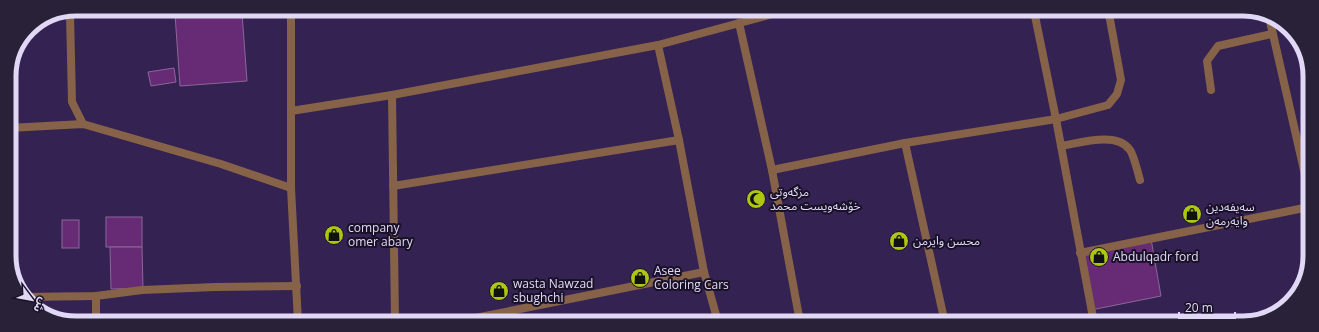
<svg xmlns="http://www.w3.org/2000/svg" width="1319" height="332" viewBox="0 0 1319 332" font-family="'Open Sans','Noto Sans Arabic',sans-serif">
  <rect width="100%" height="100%" fill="#342252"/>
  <g fill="#672b76" stroke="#8c6697">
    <polygon points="242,13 247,81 180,86 175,14"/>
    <polygon points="150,14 171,14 171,16"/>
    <polygon points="174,68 176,82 151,86 148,72"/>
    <rect x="106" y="217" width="36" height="30"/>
    <rect x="62" y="220" width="17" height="28"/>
    <polygon points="1151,239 1161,296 1091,310 1080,253"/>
    <polygon points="110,247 142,247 143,288 111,289"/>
  </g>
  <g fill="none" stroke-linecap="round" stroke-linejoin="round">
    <g stroke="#866348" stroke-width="8">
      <polyline points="70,14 72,102 83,124"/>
      <polyline points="1211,90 1207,61 1218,46 1272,34"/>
      <polyline points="1056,119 1108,105 1117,94 1121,80 1109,14"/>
      <polyline points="9,128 83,124 221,164 291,188"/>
      <path d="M1061 146C1080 143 1117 131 1130 150 1134 156 1138 173 1140 180"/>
    </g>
    <g stroke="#866348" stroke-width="8">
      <polyline points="1034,11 1056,119 1094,323"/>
      <polyline points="291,13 291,188 298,322"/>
      <polyline points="1269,17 1309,192"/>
      <polyline points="739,23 772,170 800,322"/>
      <polyline points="658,45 679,140 704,272 718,322"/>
      <polyline points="392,95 395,322"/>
      <polyline points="291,111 392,95 658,45 780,12"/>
      <polyline points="905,143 945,323"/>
      <polyline points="772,170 905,143 1056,119"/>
      <polyline points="393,186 679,140"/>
      <polyline points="1080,253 1309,207"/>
      <polyline points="96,296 96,322"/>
      <polyline points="25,297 96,296 142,290 215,287 297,286"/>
      <polyline points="455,322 704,272"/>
    </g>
  </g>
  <defs>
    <g id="mosque-disc" transform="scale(1)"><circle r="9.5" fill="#acc612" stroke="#191127"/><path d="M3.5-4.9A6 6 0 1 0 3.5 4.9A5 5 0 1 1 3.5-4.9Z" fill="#111"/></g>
    <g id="shop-disc" transform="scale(1)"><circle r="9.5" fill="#acc612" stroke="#191127"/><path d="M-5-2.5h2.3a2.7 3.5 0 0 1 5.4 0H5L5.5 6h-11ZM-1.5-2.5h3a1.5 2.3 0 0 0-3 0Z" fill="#111"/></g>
  </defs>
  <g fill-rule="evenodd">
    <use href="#mosque-disc" x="756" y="199"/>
    <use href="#shop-disc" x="1192" y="214"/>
    <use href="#shop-disc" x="334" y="235"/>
    <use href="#shop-disc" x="899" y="241"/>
    <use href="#shop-disc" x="1099" y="257"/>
    <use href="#shop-disc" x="640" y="278"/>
    <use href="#shop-disc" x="499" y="291"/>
  </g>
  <g text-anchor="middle" stroke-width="4" stroke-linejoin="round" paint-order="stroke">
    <g font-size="12" fill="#e1d8f6" stroke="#191127" text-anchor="start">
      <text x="770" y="196">مزگەوتی<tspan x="770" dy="14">خۆشەویست محمد</tspan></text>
      <text x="1206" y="211">سەیفەدین<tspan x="1206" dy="14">وایەرمەن</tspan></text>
      <text x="348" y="232">company<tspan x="348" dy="14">omer abary</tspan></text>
      <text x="913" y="245">محسن وایرمن</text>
      <text x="1113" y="261">Abdulqadr ford</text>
      <text x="654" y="275">Asee<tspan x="654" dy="14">Coloring Cars</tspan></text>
      <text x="513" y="288">wasta Nawzad<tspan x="513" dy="14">sbughchi</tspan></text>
    </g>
  </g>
  <path d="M0 0H1319V332H0ZM76 16H1243A60 60 0 0 1 1303 76V256A60 60 0 0 1 1243 316H76A60 60 0 0 1 16 256V76A60 60 0 0 1 76 16Z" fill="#292138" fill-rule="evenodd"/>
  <path fill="none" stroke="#e1d8f6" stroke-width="5" d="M76 16H1243A60 60 0 0 1 1303 76V256A60 60 0 0 1 1243 316H76A60 60 0 0 1 16 256V76A60 60 0 0 1 76 16Z"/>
  <g transform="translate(32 300) rotate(122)" stroke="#191127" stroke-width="3" paint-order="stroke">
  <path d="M0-3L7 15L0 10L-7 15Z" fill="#e1d8f6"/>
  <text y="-6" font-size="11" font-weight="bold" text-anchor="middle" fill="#e1d8f6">ش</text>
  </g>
  <path d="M1179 312v6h56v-6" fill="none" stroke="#e1d8f6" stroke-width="2"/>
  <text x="1185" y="312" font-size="12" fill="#e1d8f6" stroke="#191127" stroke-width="3" paint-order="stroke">20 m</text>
</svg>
